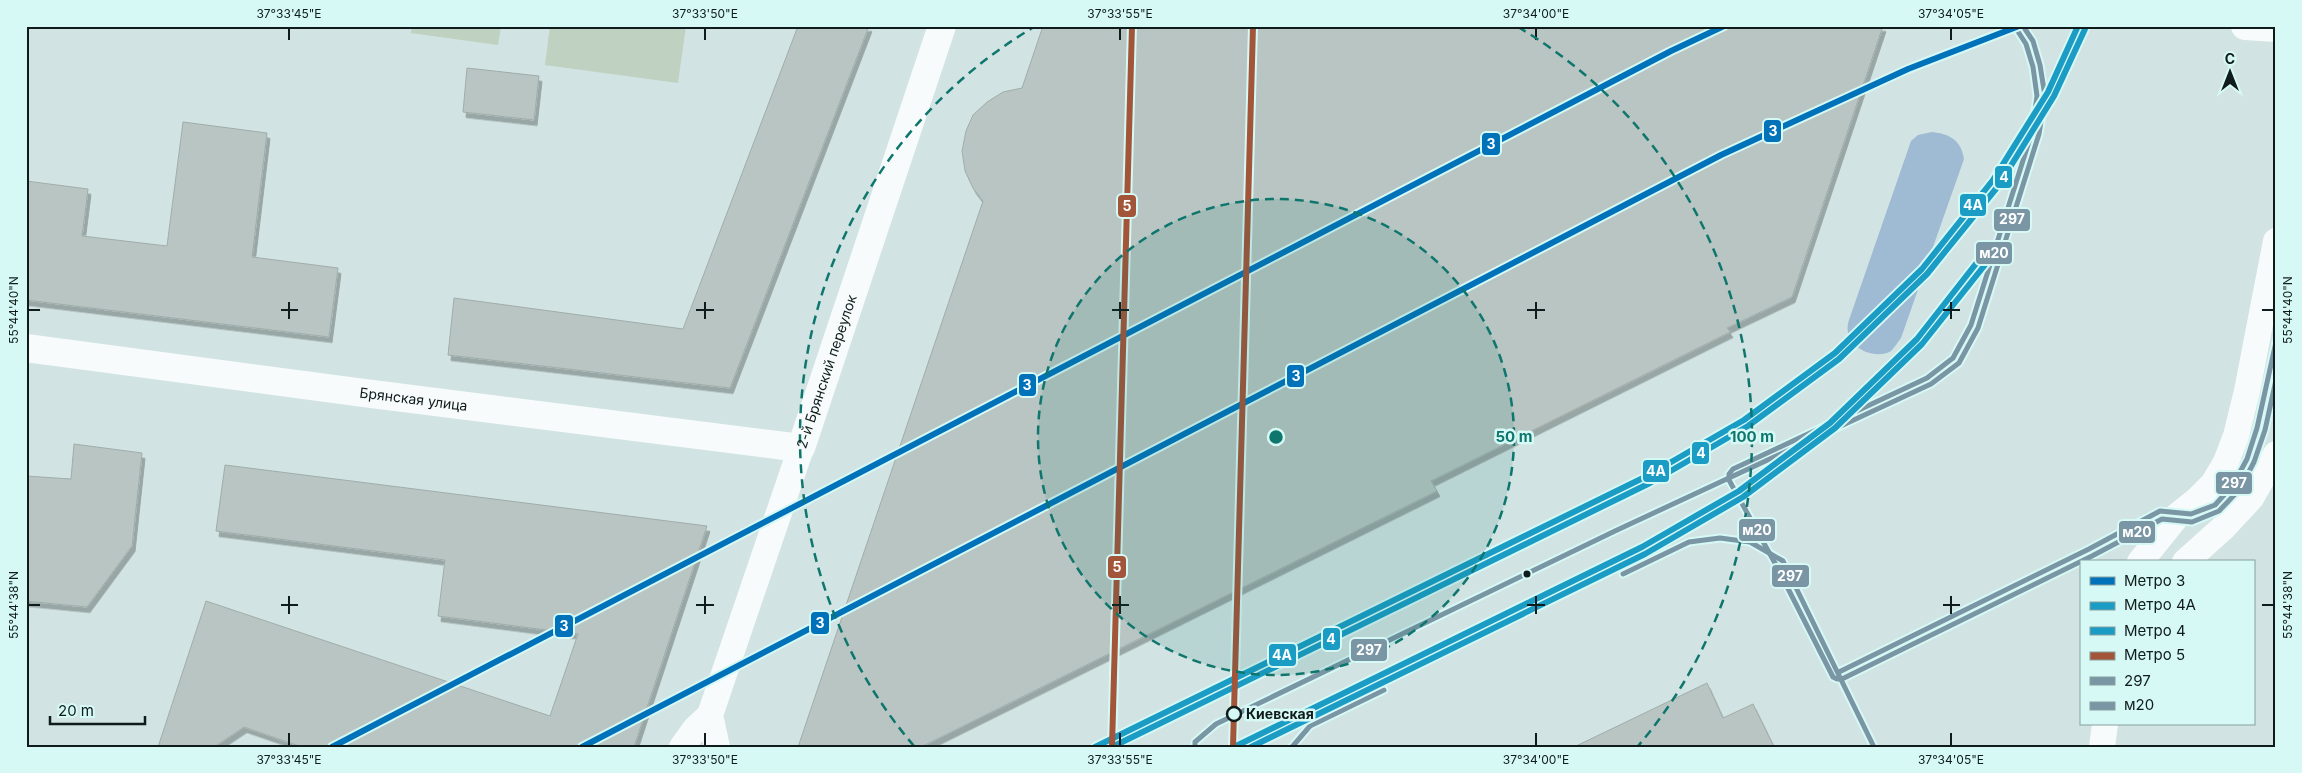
<svg xmlns="http://www.w3.org/2000/svg" width="2302" height="773" viewBox="0 0 2302 773" font-family="Inter,sans-serif">
  <defs>
    <filter id="shadow"><feDropShadow dx="3" dy="5.5" stdDeviation="0" flood-color="#0004"/></filter>
  </defs>
  <rect width="100%" height="100%" fill="#d1e3e2"/>
  <g fill="#bfd1c0">
    <polygon points="412,26 501,26 498,45 411,33"/>
    <polygon points="550,26 686,26 678,83 545,65"/>
  </g>
  <path fill="#9fbad3" d="M1932 132C1950 134 1961 140 1964 159L1901 338C1898 342 1894 348 1891 351 1876 360 1850 349 1848 332 1847 328 1848 323 1849 320L1911 141 1918 135Z"/>
  <g fill="#b8c5c2" stroke="#a0ada9" filter="url(#shadow)">
    <polygon points="798,26 869,26 730,388 448,355 454,298 683,329"/>
    <polygon points="1043,26 1883,26 1792,297 1727,328 1730,332 1431,481 1437,491 921,747 798,747 983,201 973,188 965,171 962,151 966,131 973,115 987,102 1003,92 1022,88"/>
    <polygon points="467,68 539,76 534,120 463,112"/>
    <polygon points="183,122 267,133 252,257 338,268 329,337 26,300 26,181 88,189 82,236 167,246"/>
    <polygon points="74,444 142,453 132,546 87,607 26,601 26,476 71,479"/>
    <polygon points="225,465 707,526 634,747 302,747 244,727 214,747 158,747 206,601 550,716 578,634 438,616 445,560 216,531"/>
    <polygon points="1707,683 1723,718 1753,704 1774,747 1574,747"/>
  </g>
  <g fill="none" stroke-linecap="round" stroke-linejoin="round">
    <g stroke="#f8fbfb" stroke-width="26">
      <polyline points="2140,562 2177,516 2197,500 2213,484 2226,462 2236,436 2247,391 2276,241"/>
      <polyline points="2185,562 2224,527 2251,498 2276,454"/>
      <polyline points="682,747 695,729 710,715"/>
      <polyline points="717,747 710,715 801,448"/>
      <polyline points="2102,747 2105,724"/>
    </g>
    <g stroke="#f8fbfb" stroke-width="28">
      <polyline points="2245,26 2276,28"/>
      <path id="s1" d="M26 348 364 393 801 448 942 26"/>
    </g>
    <g stroke="#d6f9f6" stroke-width="9">
      <g id="bus-1">
        <polyline points="1623,574 1689,542 1720,538 1750,542 1783,561 1874,747"/>
        <polyline points="1839,672 2089,549 2160,511 2191,514 2215,505 2233,485 2247,459 2257,428 2276,342"/>
        <polyline points="1195,747 1195,742 1216,724 1615,531 1931,384 1959,363 1978,328 2039,134 2045,96 2040,65 2033,41 2023,26"/>
        <polyline points="1292,747 1310,726 1384,690"/>
      </g>
    </g>
    <g stroke="#d6f9f6" stroke-width="9">
      <polyline id="bus-2" points="2017,30 2026,44 2033,67 2037,96 2032,132 1971,325 1953,358 1927,378 1733,469 1729,474 1729,480 1776,565 1833,677 1837,679 1842,679 2092,556 2162,519 2192,522 2219,511 2240,489 2254,462 2265,430 2276,380"/>
    </g>
    <use href="#bus-1" stroke="#7a95a4" stroke-width="5"/>
    <use href="#bus-2" stroke="#7a95a4" stroke-width="5"/>
    <g stroke="#d6f9f6" stroke-width="10">
      <g id="metro-1">
        <polyline points="332,747 1671,51 1724,26"/>
        <polyline points="582,747 1721,155 1908,69 2019,26"/>
      </g>
    </g>
    <g stroke="#d6f9f6" stroke-width="10">
      <g id="metro-2">
        <polyline points="1095,747 1647,476 1744,420 1835,353 1922,269 1993,180 2048,92 2078,26"/>
        <polyline points="1234,747 1642,547 1739,491 1830,423 1917,339 1982,256"/>
      </g>
    </g>
    <g stroke="#d6f9f6" stroke-width="10">
      <g id="metro-3">
        <polyline points="1112,747 1650,483 1748,426 1839,359 1927,274 1999,185 2054,96 2085,29"/>
        <polyline points="1251,747 1645,554 1743,497 1835,428 1922,344 1988,261"/>
      </g>
    </g>
    <g stroke="#d6f9f6" stroke-width="10">
      <g id="metro-4">
        <polyline points="1112,747 1132,26"/>
        <polyline points="1233,747 1253,26"/>
      </g>
    </g>
    <use href="#metro-1" stroke="#0072ba" stroke-width="6"/>
    <use href="#metro-2" stroke="#1b9cc5" stroke-width="6"/>
    <use href="#metro-3" stroke="#1b9cc5" stroke-width="6"/>
    <use href="#metro-4" stroke="#a35539" stroke-width="6"/>
  </g>
  <path fill="none" stroke="#0f1c1b" stroke-width="2" d="M289 28V40M705 28V40M1120 28V40M1536 28V40M1951 28V40M289 302V319M705 302V319M1120 302V319M1536 302V319M1951 302V319M28 310H40M281 310H298M696 310H714M1112 310H1129M1527 310H1545M1943 310H1960M2262 310H2274M289 596V614M705 596V614M1120 596V614M1536 596V614M1951 596V614M28 605H40M281 605H298M696 605H714M1112 605H1129M1527 605H1545M1943 605H1960M2262 605H2274M289 733V746M705 733V746M1120 733V746M1536 733V746M1951 733V746"/>
  <circle cx="1276" cy="437" r="238" fill="#0f766e" fill-opacity=".12"/>
  <g fill="none" stroke="#0f766e" stroke-width="2.5" stroke-dasharray="9 6">
    <circle cx="1276" cy="437" r="238"/>
    <path d="M914 746A476 476 0 0 1 1034 27M1518 27A476 476 0 0 1 1638 746"/>
  </g>
  <circle fill="#0f1c1b" stroke="#d6f9f6" stroke-width="2" cx="1527" cy="574" r="4.5"/>
  <circle fill="#d6f9f6" stroke="#0f1c1b" stroke-width="2.5" cx="1234" cy="714" r="7"/>
  <g text-anchor="middle" stroke-width="5" stroke-linejoin="round" paint-order="stroke">
    <g font-size="14" fill="#0f1c1b" stroke="#d6f9f6">
      <text dy="5" stroke="none"><textPath href="#s1" startOffset="862">2-й Брянский переулок</textPath></text>
      <text dy="5" stroke="none"><textPath href="#s1" startOffset="391">Брянская улица</textPath></text>
    </g>
    <g font-size="14" font-weight="bold" fill="#0f1c1b" stroke="#d6f9f6" text-anchor="start">
      <text x="1246" y="719">Киевская</text>
    </g>
  </g>
  <circle cx="1276" cy="437" r="8" fill="#0f766e" stroke="#d6f9f6" stroke-width="2.5"/>
  <g font-size="15" text-anchor="middle" font-weight="bold" fill="#0f766e" stroke="#d6f9f6" stroke-width="5" stroke-linejoin="round" paint-order="stroke">
    <text x="1514" y="442">50 m</text>
    <text x="1752" y="442">100 m</text>
  </g>
  <g stroke="#d6f9f6" stroke-width="2">
    <rect x="1763" y="119" width="19" height="24" rx="5" fill="#0072ba"/>
    <rect x="1481" y="132" width="20" height="24" rx="5" fill="#0072ba"/>
    <rect x="1994" y="165" width="19" height="24" rx="5" fill="#1b9cc5"/>
    <rect x="1959" y="193" width="28" height="24" rx="5" fill="#1b9cc5"/>
    <rect x="1117" y="194" width="20" height="24" rx="5" fill="#a35539"/>
    <rect x="1993" y="208" width="38" height="24" rx="5" fill="#7a95a4"/>
    <rect x="1975" y="241" width="38" height="24" rx="5" fill="#7a95a4"/>
    <rect x="1286" y="364" width="19" height="24" rx="5" fill="#0072ba"/>
    <rect x="1018" y="373" width="19" height="24" rx="5" fill="#0072ba"/>
    <rect x="1691" y="441" width="19" height="24" rx="5" fill="#1b9cc5"/>
    <rect x="1642" y="459" width="28" height="24" rx="5" fill="#1b9cc5"/>
    <rect x="2215" y="471" width="38" height="24" rx="5" fill="#7a95a4"/>
    <rect x="1738" y="518" width="38" height="24" rx="5" fill="#7a95a4"/>
    <rect x="2118" y="520" width="38" height="24" rx="5" fill="#7a95a4"/>
    <rect x="1107" y="555" width="20" height="24" rx="5" fill="#a35539"/>
    <rect x="1771" y="564" width="39" height="24" rx="5" fill="#7a95a4"/>
    <rect x="810" y="611" width="20" height="24" rx="5" fill="#0072ba"/>
    <rect x="554" y="614" width="20" height="24" rx="5" fill="#0072ba"/>
    <rect x="1322" y="627" width="19" height="24" rx="5" fill="#1b9cc5"/>
    <rect x="1350" y="638" width="38" height="24" rx="5" fill="#7a95a4"/>
    <rect x="1268" y="643" width="29" height="24" rx="5" fill="#1b9cc5"/>
  </g>
  <g font-size="14" text-anchor="middle" font-weight="bold" fill="#fff">
    <text x="1773" y="136">3</text>
    <text x="1491" y="149">3</text>
    <text x="2004" y="182">4</text>
    <text x="1973" y="210">4А</text>
    <text x="1127" y="211">5</text>
    <text x="2012" y="224">297</text>
    <text x="1994" y="258">м20</text>
    <text x="1296" y="381">3</text>
    <text x="1027" y="390">3</text>
    <text x="1701" y="458">4</text>
    <text x="1656" y="476">4А</text>
    <text x="2234" y="488">297</text>
    <text x="1757" y="535">м20</text>
    <text x="2137" y="537">м20</text>
    <text x="1117" y="572">5</text>
    <text x="1790" y="581">297</text>
    <text x="820" y="628">3</text>
    <text x="564" y="631">3</text>
    <text x="1331" y="644">4</text>
    <text x="1369" y="655">297</text>
    <text x="1282" y="660">4А</text>
  </g>
  <rect width="2302" height="773" fill="none" stroke="#d6f9f6" stroke-width="55"/>
  <rect x="2080" y="560" width="175" height="165" fill="#d6f9f6" stroke="#86a19e"/>
  <rect x="2090" y="577" width="25" height="8" fill="#0072ba" stroke="#86a19e"/>
  <text x="2124" y="586" font-size="15" fill="#0f1c1b">Метро 3</text>
  <rect x="2090" y="602" width="25" height="8" fill="#1b9cc5" stroke="#86a19e"/>
  <text x="2124" y="610" font-size="15" fill="#0f1c1b">Метро 4А</text>
  <rect x="2090" y="627" width="25" height="8" fill="#1b9cc5" stroke="#86a19e"/>
  <text x="2124" y="636" font-size="15" fill="#0f1c1b">Метро 4</text>
  <rect x="2090" y="652" width="25" height="8" fill="#a35539" stroke="#86a19e"/>
  <text x="2124" y="660" font-size="15" fill="#0f1c1b">Метро 5</text>
  <rect x="2090" y="677" width="25" height="8" fill="#7a95a4" stroke="#86a19e"/>
  <text x="2124" y="686" font-size="15" fill="#0f1c1b">297</text>
  <rect x="2090" y="702" width="25" height="8" fill="#7a95a4" stroke="#86a19e"/>
  <text x="2124" y="710" font-size="15" fill="#0f1c1b">м20</text>
  <g transform="translate(2230 72)" stroke="#d6f9f6" stroke-width="4" paint-order="stroke">
  <path d="M0-4L9 19L0 12L-9 19Z" fill="#0f1c1b"/>
  <text y="-8" font-size="14" font-weight="bold" text-anchor="middle" fill="#0f1c1b">С</text>
  </g>
  <path d="M50 716v8h95v-8" fill="none" stroke="#0f1c1b" stroke-width="2.5"/>
  <text x="58" y="716" font-size="15" fill="#0f1c1b" stroke="#d6f9f6" stroke-width="4" paint-order="stroke">20 m</text>
  <rect x="28" y="28" width="2246" height="718" fill="none" stroke="#0f1c1b" stroke-width="2"/>
  <g font-size="12" text-anchor="middle" fill="#0f1c1b">
    <text x="289" y="18">37°33'45"E</text>
    <text x="705" y="18">37°33'50"E</text>
    <text x="1120" y="18">37°33'55"E</text>
    <text x="1536" y="18">37°34'00"E</text>
    <text x="1951" y="18">37°34'05"E</text>
    <text transform="translate(14 310) rotate(-90)" y="4">55°44'40"N</text>
    <text transform="translate(2288 310) rotate(-90)" y="4">55°44'40"N</text>
    <text transform="translate(14 605) rotate(-90)" y="4">55°44'38"N</text>
    <text transform="translate(2288 605) rotate(-90)" y="4">55°44'38"N</text>
    <text x="289" y="764">37°33'45"E</text>
    <text x="705" y="764">37°33'50"E</text>
    <text x="1120" y="764">37°33'55"E</text>
    <text x="1536" y="764">37°34'00"E</text>
    <text x="1951" y="764">37°34'05"E</text>
  </g>
</svg>
